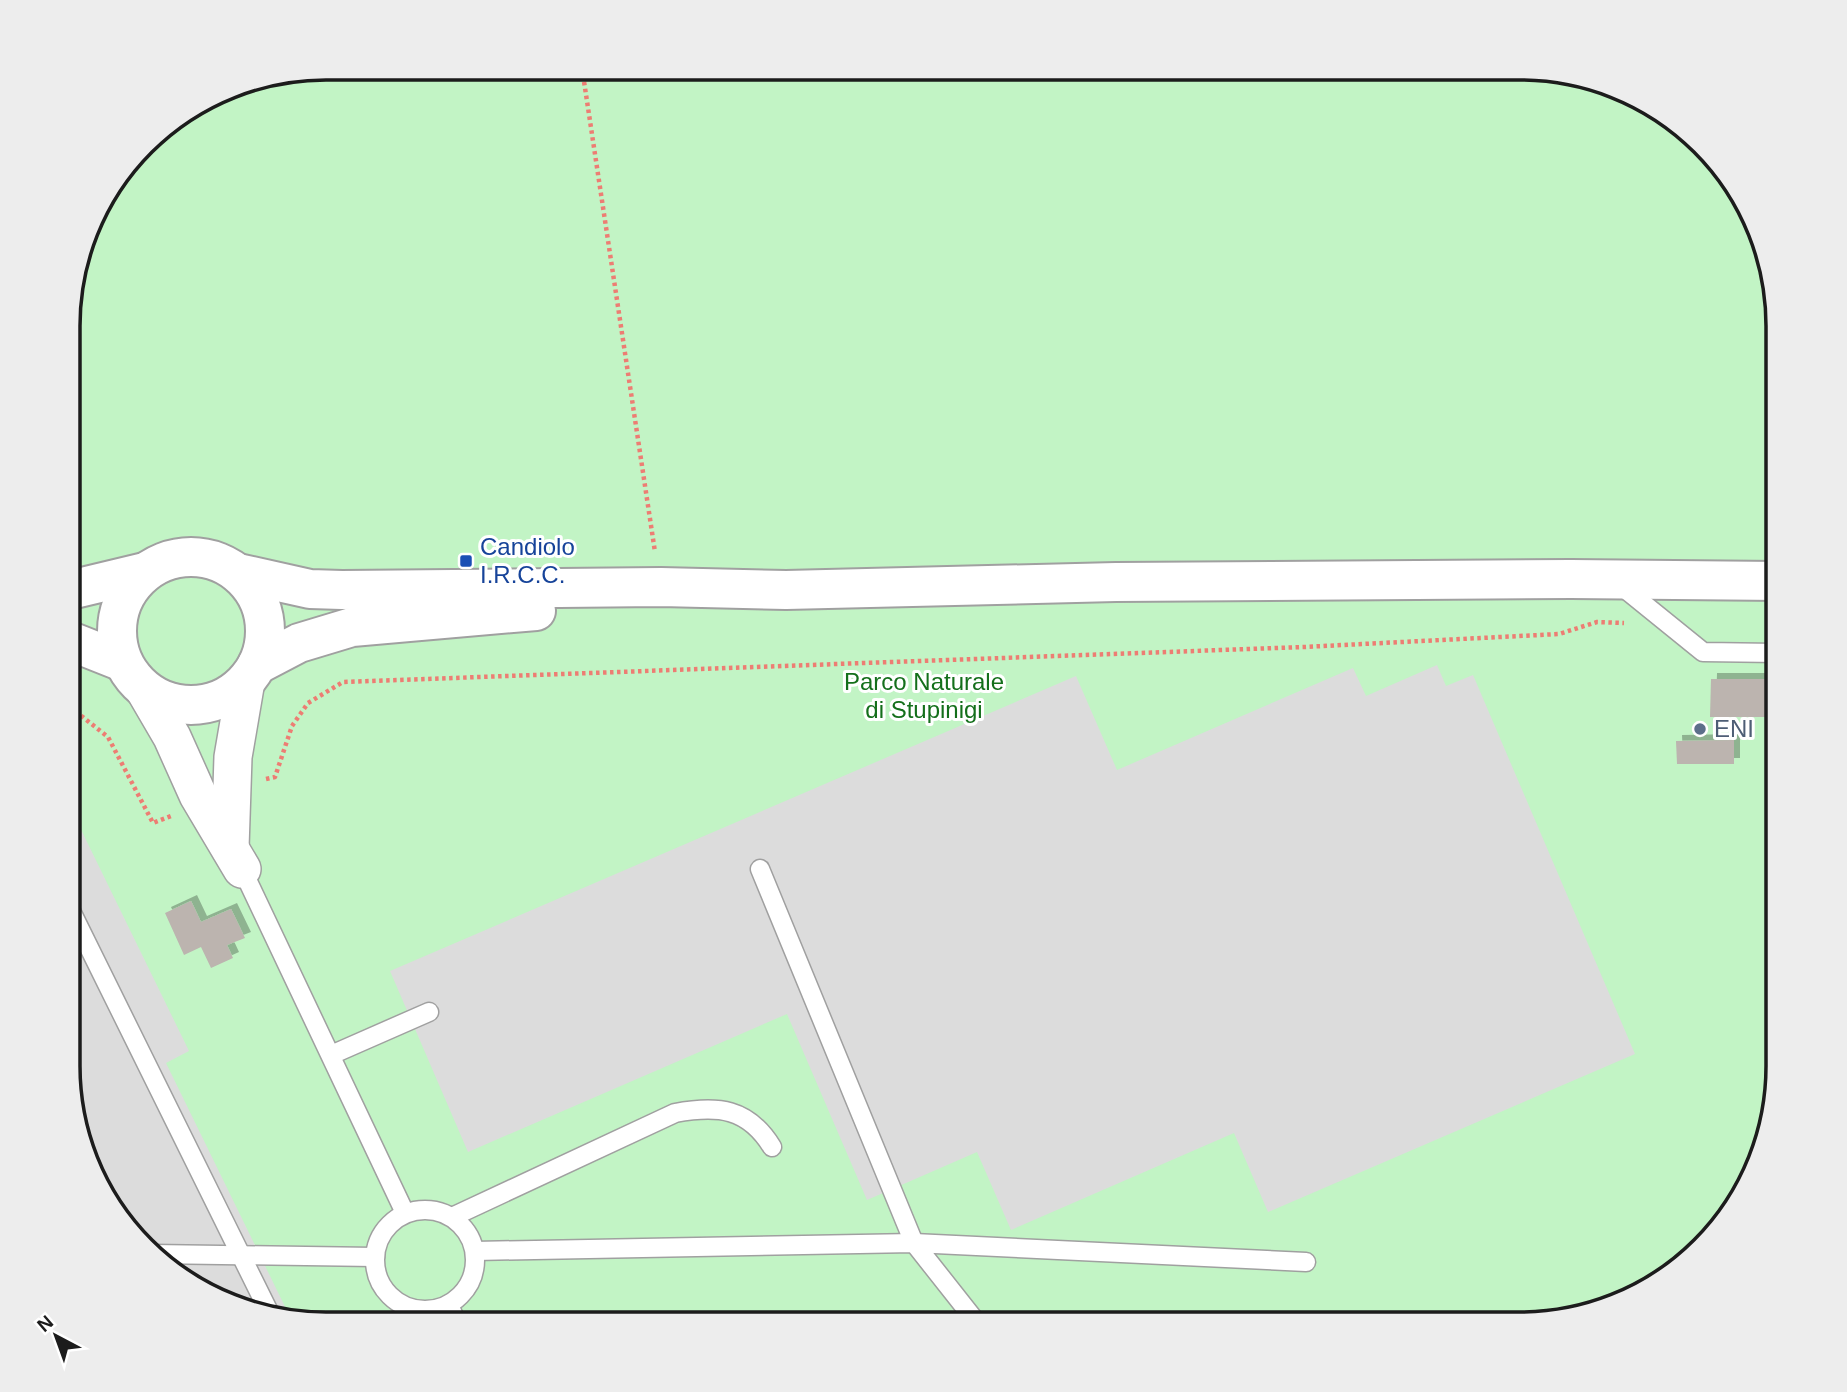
<svg xmlns="http://www.w3.org/2000/svg" width="1847" height="1392" viewBox="0 0 1847 1392" font-family="Helvetica,sans-serif">
  <defs>
    <filter id="shadow"><feDropShadow dx="6" dy="-6" stdDeviation="0" flood-color="#0004"/></filter>
  </defs>
  <rect width="100%" height="100%" fill="#ece9e2"/>
  <polygon fill="#c2f4c5" points="327,68 1537,69 1619,88 1690,132 1752,213 1779,326 1778,1083 1759,1164 1715,1235 1634,1297 1520,1324 310,1323 228,1304 95,1180 69,1083 71,293 103,198 157,132 243,82"/>
  <g fill="#dcdcdc">
    <polygon points="1437,665 1446,686 1473,675 1635,1054 1268,1212 1234,1133 1011,1230 977,1152 867,1200 787,1014 468,1152 390,971 1076,676 1117,770 1353,668 1366,696"/>
    <polygon points="69,805 189,1051 166,1063 291,1319 228,1304 157,1260 95,1180 69,1083"/>
  </g>
  <g fill="#bcb4af" filter="url(#shadow)">
    <polygon points="1711,679 1778,679 1778,717 1710,717"/>
    <polygon points="1734,740 1734,764 1677,764 1676,741"/>
    <polygon points="191,901 201,922 231,909 245,938 227,945 233,958 211,968 201,947 184,955 165,913"/>
  </g>
  <g fill="none" stroke-linecap="round" stroke-linejoin="round">
    <g stroke="#a0a0a0" stroke-width="21">
      <g id="service">
        <polyline points="1619,584 1703,652 1778,653"/>
        <polyline points="242,869 405,1213"/>
        <polyline points="760,869 914,1243 978,1324"/>
        <polyline points="69,907 270,1314"/>
        <polyline points="331,1055 429,1012"/>
        <circle cx="425" cy="1260" r="50"/>
        <path d="M452 1217 675 1113C718 1105 748 1108 772 1147"/>
        <polyline points="475,1251 914,1243 1306,1262"/>
        <polyline points="152,1254 375,1257"/>
        <polyline points="449,1305 457,1323"/>
      </g>
    </g>
    <g stroke="#a0a0a0" stroke-width="40">
      <g id="minor">
        <polyline points="144,689 172,737 198,795 242,869"/>
        <polyline points="230,848 233,757 246,681"/>
      </g>
    </g>
    <g stroke="#a0a0a0" stroke-width="42">
      <g id="tertiary">
        <circle cx="191" cy="631" r="74"/>
        <polyline points="238,573 310,589 342,590 661,587 786,590 1116,582 1571,579 1779,581"/>
        <polyline points="70,590 145,572"/>
        <polyline points="70,641 123,662"/>
        <polyline points="257,665 299,643 352,627 536,611"/>
      </g>
    </g>
    <g stroke="#ed7d73" stroke-width="4.5" stroke-dasharray="3.5 3.5" stroke-linecap="butt">
      <polyline points="582,68 655,552"/>
      <polyline points="70,707 108,737 153,823 171,816"/>
      <polyline points="266,779 275,777 292,726 308,703 343,682 1304,647 1559,634 1597,622 1624,623"/>
    </g>
    <use href="#service" stroke="#fff" stroke-width="18"/>
    <use href="#minor" stroke="#fff" stroke-width="37"/>
    <use href="#tertiary" stroke="#fff" stroke-width="38"/>
  </g>
  <rect fill="#1a4fb4" stroke="#fff" stroke-width="2.5" x="459" y="554" width="14" height="14" rx="3.5"/>
  <circle fill="#5c6f8a" stroke="#fff" stroke-width="2.5" cx="1700" cy="729" r="7"/>
  <g text-anchor="middle" stroke-width="6" stroke-linejoin="round" paint-order="stroke">
    <g font-size="24" fill="#164399" stroke="#fff" text-anchor="start">
      <text x="480" y="555">Candiolo<tspan x="480" dy="28">I.R.C.C.</tspan></text>
    </g>
    <g font-size="24" fill="#146f1b" stroke="#fff">
      <text x="924" y="690">Parco Naturale<tspan x="924" dy="28">di Stupinigi</tspan></text>
    </g>
    <g font-size="24" fill="#4e5e75" stroke="#fff" text-anchor="start">
      <text x="1714" y="737">ENI</text>
    </g>
  </g>
  <path d="M0 0H1847V1392H0ZM326 80H1520A246 246 0 0 1 1766 326V1066A246 246 0 0 1 1520 1312H326A246 246 0 0 1 80 1066V326A246 246 0 0 1 326 80Z" fill="#ededed" fill-rule="evenodd"/>
  <path fill="none" stroke="#1c1c1c" stroke-width="3.5" d="M326 80H1520A246 246 0 0 1 1766 326V1066A246 246 0 0 1 1520 1312H326A246 246 0 0 1 80 1066V326A246 246 0 0 1 326 80Z"/>
  <g transform="translate(56 1336) rotate(319)" stroke="#ffffff" stroke-width="5" paint-order="stroke">
  <path d="M0-5L12 26L0 18L-12 26Z" fill="#1c1c1c"/>
  <text y="-10" font-size="19" font-weight="bold" text-anchor="middle" fill="#1c1c1c">N</text>
  </g>
</svg>
